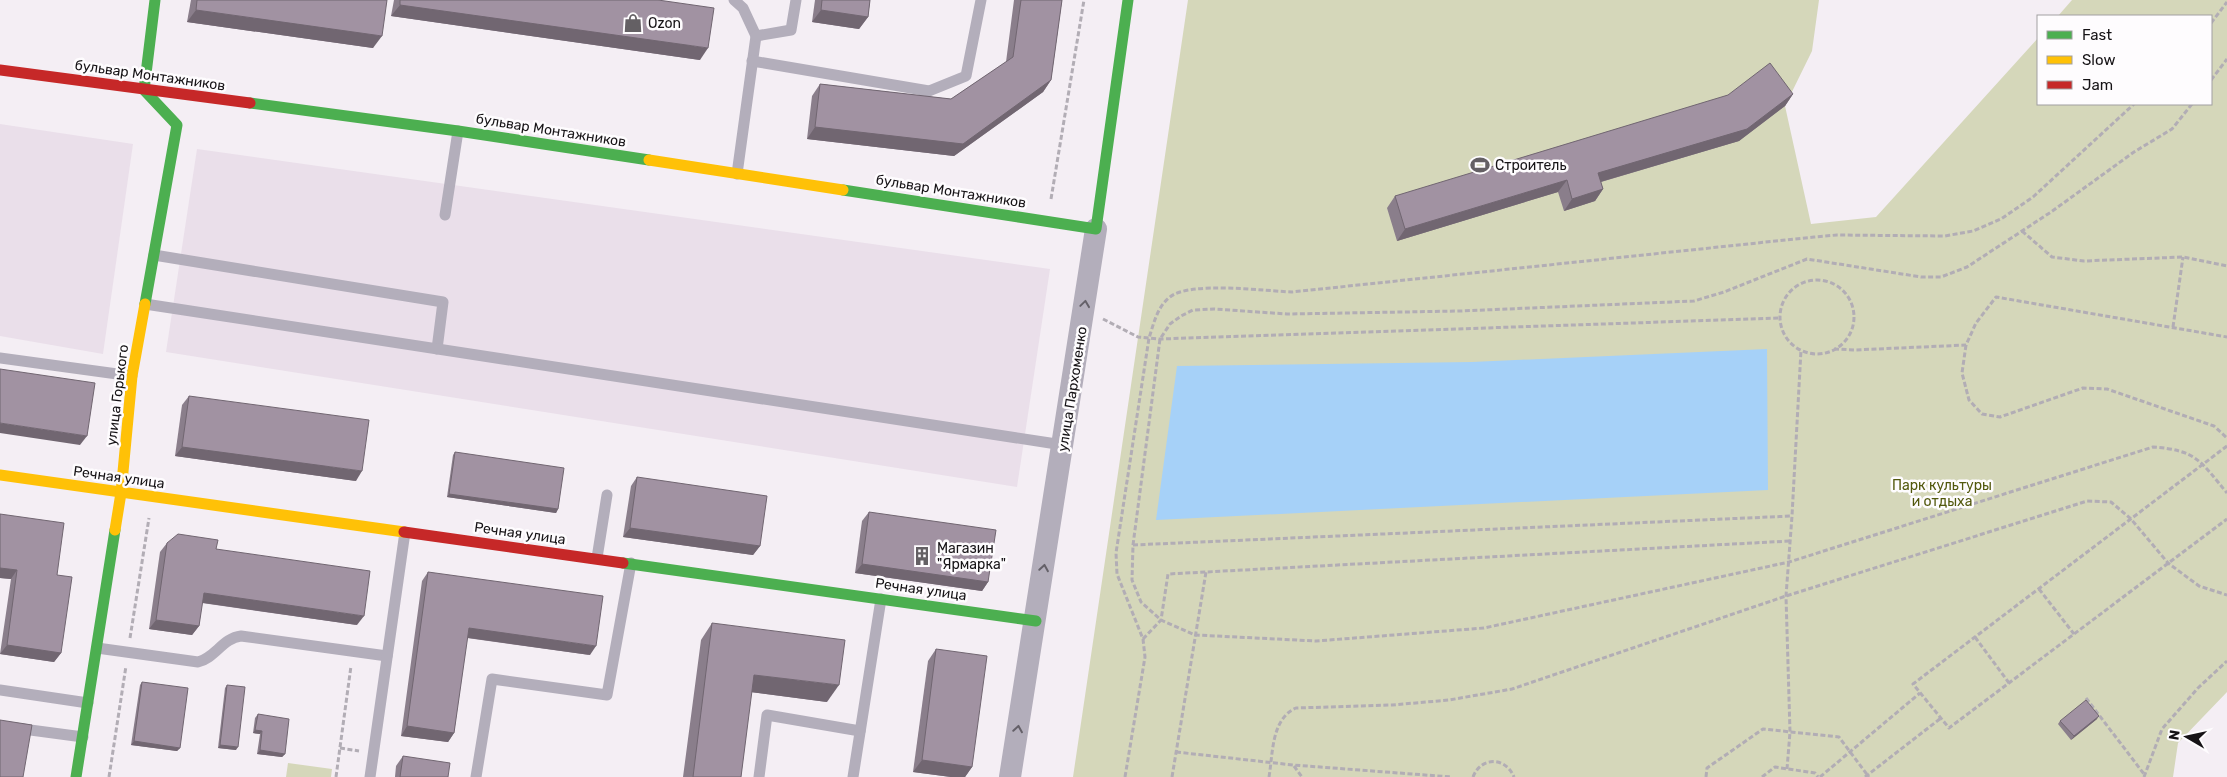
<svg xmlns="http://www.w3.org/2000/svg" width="2227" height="777" viewBox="0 0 2227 777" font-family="Rubik,sans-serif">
  <rect width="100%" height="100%" fill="#f4eef4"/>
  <g fill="#eadfea">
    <polygon points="0,124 133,144 103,354 0,336"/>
    <polygon points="197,149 1050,269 1017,487 166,352"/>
  </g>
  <g fill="#d5d7ba">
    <polygon points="1188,0 1819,0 1812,51 1785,106 1811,224 1876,217 2038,38 2038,104 2211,104 2211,16 2058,16 2072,0 2227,0 2227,692 2178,743 2173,777 1073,777"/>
    <polygon points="288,763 332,769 331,777 286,777"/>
  </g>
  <polygon fill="#a6d1f8" points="1767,349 1768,490 1156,520 1177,366 1472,362"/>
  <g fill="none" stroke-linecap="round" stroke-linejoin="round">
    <g stroke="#b2adb5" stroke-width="3" stroke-dasharray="5 2.5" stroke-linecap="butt">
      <polyline points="2211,23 2227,2"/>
      <polyline points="2211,80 2227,59"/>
      <path d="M2192 104 2172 129 2134 152 2051 212 1967 267 1941 277H1921L1807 259 1724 292 1694 301 1461 311 1287 314 1214 309 1193 310 1181 316 1170 324 1160 339 1133 545 1132 580 1141 602 1161 620 1195 635 1316 641 1484 628 1789 562 2153 447C2197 450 2201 462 2227 493"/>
      <polyline points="1051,199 1084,0"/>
      <polyline points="2022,231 2052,257 2084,261 2183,257 2227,266"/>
      <circle cx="1817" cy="317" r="37"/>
      <polyline points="1103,319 1138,337 1160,339 1780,318"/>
      <polyline points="2173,327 2183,257"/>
      <polyline points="1966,345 1962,373 1969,400 1982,414 2000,417 2083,388 2107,389 2214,426 2227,438"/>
      <polyline points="1834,349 1855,350 1966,345 1976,323 1996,297 2227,337"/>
      <polyline points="2227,446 1913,684 1949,728 2227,519"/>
      <polyline points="1133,545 1792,516"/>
      <polyline points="2039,589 2074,634"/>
      <polyline points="1975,637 2009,683"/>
      <polyline points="130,638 149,518"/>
      <polyline points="1143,639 1161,620 1168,574 1790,541"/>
      <polyline points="2086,698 2144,774"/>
      <polyline points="340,748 359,751"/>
      <polyline points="1176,752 1293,765 1452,777"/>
      <polyline points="1294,766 1302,777"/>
      <polyline points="1787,769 1790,732 1786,596 1792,516 1801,350"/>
      <polyline points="109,777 126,666"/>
      <polyline points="336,777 351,666"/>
      <path d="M1125 777 1145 657 1143 639 1117 574 1116 553 1149 338C1154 323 1157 307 1170 297 1189 281 1266 291 1292 292L1814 237 1837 235 1945 236 1973 231 2001 219 2033 197 2134 104"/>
      <polyline points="1172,777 1206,572"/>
      <path d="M1269 777C1273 754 1271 719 1296 708L1392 705 1449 700 1512 689 1786 596 2087 501 2111 502 2131 519 2168 563 2199 586 2227 595"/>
      <path d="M1473 777C1481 756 1506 757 1514 777"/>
      <polyline points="1706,777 1707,768 1763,729 1839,737 1869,777"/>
      <polyline points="1762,777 1775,767 1815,773 1818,777"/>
      <polyline points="1820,777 1920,693"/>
      <polyline points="1865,777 1941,718"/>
      <polyline points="2144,777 2162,729 2198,688 2227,661"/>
    </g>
    <g stroke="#b3aebb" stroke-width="11">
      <polyline points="734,0 743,8 756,36 737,174"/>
      <polyline points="756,36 791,30 796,0"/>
      <polyline points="752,61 929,91 966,76 981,0"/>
      <polyline points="445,215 458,131"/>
      <polyline points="154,255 443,302 437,349"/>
      <polyline points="145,304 1063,445"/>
      <polyline points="0,358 132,376"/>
      <polyline points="597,558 607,495"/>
      <path d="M97 648 198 662C215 658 223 638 241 636L387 656"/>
      <polyline points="0,690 88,703"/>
      <polyline points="0,726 83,737"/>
      <polyline points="370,777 405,532"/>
      <polyline points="476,777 492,679 607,695 631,563"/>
      <polyline points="759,777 767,715 860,731"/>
      <polyline points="853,777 881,599"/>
    </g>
    <polyline stroke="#b3aebb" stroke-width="22" points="1010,777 1096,229"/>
    <g stroke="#4caf50" stroke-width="11">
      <polyline points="250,103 458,131 649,160"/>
      <polyline points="843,190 1096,229 1128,0"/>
      <polyline points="145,304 177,125 144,90 155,0"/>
      <polyline points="623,563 1036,621"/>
      <polyline points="76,777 115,530"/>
    </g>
    <g stroke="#ffc107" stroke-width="11">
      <polyline points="649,160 843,190"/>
      <polyline points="0,475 404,532"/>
      <polyline points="115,530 121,493 132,376 145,304"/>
    </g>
    <g stroke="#c62828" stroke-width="11">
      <polyline points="0,70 250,103"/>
      <polyline points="404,532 623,563"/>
    </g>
  </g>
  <g fill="#8a7e8b">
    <polygon points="191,0 387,0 373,48 187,22"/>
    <polygon points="394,0 658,0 700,60 391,16"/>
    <polygon points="815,0 870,0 868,17 859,29 812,22"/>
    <polygon points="1014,0 1062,0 1051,80 1043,92 954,156 807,139 812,96 820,84 951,99 1006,62"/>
    <polygon points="1793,94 1785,106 1739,141 1601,182 1603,189 1595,201 1564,211 1558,192 1397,241 1387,208 1395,196"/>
    <polygon points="189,396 356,481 175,456 182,405"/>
    <polygon points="455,452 558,509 556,513 447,497 453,455"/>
    <polygon points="637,477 760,546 753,555 623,537 631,486"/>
    <polygon points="869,512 988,582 982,591 855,573 862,521"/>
    <polygon points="0,514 57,575 61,653 54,662 0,654 11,579 0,578"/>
    <polygon points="167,543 216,549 357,625 202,603 199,626 192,635 149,629 160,552"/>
    <polygon points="428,572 590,655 467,638 454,733 448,742 401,736 422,581"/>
    <polygon points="712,623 827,702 751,692 741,777 683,777 701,640"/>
    <polygon points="936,649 972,767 965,777 951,777 913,772 928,661"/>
    <polygon points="142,682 180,748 177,751 131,745 140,685"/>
    <polygon points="227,685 236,750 218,748 225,688"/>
    <polygon points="258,714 285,754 282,757 257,754 260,734 253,733 255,718"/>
    <polygon points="2097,719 2071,740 2058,724 2060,721"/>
    <polygon points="403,756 448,777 395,777 396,766"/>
  </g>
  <g fill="#716671">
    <polygon points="400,5 708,48 700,60 391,16"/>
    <polygon points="196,10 382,36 373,48 187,22"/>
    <polygon points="821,10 868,17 859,29 812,22"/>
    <polygon points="1051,80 1043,92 954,156 807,139 815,127"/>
    <polygon points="1793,94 1785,106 1739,141 1590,185 1598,173"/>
    <polygon points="1567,180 1558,192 1397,241 1405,229"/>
    <polygon points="1603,189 1595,201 1564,211 1572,199"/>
    <polygon points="0,423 87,436 80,445 0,433"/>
    <polygon points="182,447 362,471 356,481 175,456"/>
    <polygon points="449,494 558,509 556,513 447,497"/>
    <polygon points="630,528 760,546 753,555 623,537"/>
    <polygon points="862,564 988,582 982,591 855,573"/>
    <polygon points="0,568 17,570 11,579 0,578"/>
    <polygon points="204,593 364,616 357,625 197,602"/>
    <polygon points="156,620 199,626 192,635 149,629"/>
    <polygon points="469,628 596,646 590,655 462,637"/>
    <polygon points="7,645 61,653 54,662 0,654"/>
    <polygon points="754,675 839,685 827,702 742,691"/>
    <polygon points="2099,716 2097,719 2071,740 2074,736"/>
    <polygon points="407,726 454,733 448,742 401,736"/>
    <polygon points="255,730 262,731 260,734 253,733"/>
    <polygon points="134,741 180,748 177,751 131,745"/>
    <polygon points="220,745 238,747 236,750 218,748"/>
    <polygon points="260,750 285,754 282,757 257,754"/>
    <polygon points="922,760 972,767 965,777 951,777 913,772"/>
  </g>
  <g fill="#a192a2" stroke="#716671">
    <polygon points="197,0 387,0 382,36 196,10"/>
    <polygon points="400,0 658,0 714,8 708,48 400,5"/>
    <polygon points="822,0 870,0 868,17 821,10"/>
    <polygon points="1021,0 1062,0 1051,80 963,144 815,127 820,84 951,99 1013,57"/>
    <polygon points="1770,63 1793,94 1747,129 1598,173 1603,189 1572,199 1567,180 1405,229 1395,196 1728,95"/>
    <polygon points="0,369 95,383 87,436 0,423"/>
    <polygon points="189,396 369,420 362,471 182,447"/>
    <polygon points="455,452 564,468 558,509 449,494"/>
    <polygon points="637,477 767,496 760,546 630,528"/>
    <polygon points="869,512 996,530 988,582 862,564"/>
    <polygon points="0,514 64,523 57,575 72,577 61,653 7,645 17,570 0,568"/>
    <polygon points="178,534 218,540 216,549 370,571 364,616 204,593 199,626 156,620 167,543"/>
    <polygon points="428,572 603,596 596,646 469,628 454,733 407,726"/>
    <polygon points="712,623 845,640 839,685 754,675 741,777 693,777"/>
    <polygon points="936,649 987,656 972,767 922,760"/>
    <polygon points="142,682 188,688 180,748 134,741"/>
    <polygon points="227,685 245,687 238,747 220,745"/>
    <polygon points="2086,700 2099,716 2074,736 2060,721"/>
    <polygon points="258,714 289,719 285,754 260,750 262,731 255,730"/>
    <polygon points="0,720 32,725 23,777 0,777"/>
    <polygon points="403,756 450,763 448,777 400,777"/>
  </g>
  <defs><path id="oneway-chevron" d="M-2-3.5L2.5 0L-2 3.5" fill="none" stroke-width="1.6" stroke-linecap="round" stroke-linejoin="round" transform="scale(1.25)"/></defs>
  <g stroke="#646068">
    <use href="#oneway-chevron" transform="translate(1085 304) rotate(-82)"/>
    <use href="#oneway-chevron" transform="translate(1044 568) rotate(-81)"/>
    <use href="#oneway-chevron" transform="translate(1018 729) rotate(-81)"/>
  </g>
  <defs>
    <g id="shop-bare" transform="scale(1.5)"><path d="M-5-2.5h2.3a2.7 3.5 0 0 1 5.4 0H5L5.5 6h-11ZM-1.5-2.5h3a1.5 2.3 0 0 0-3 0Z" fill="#646064" stroke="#fefcfe" stroke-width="2.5" paint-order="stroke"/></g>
    <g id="stadium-bare" transform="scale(1.5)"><path d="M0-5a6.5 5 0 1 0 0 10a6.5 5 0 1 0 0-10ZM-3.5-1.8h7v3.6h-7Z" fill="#646064" stroke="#fefcfe" stroke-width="2.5" paint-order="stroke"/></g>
    <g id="building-bare" transform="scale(1.5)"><path d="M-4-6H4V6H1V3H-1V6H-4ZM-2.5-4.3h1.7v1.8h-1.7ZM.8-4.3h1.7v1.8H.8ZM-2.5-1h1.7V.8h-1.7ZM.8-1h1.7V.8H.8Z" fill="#646064" stroke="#fefcfe" stroke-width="2.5" paint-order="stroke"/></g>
  </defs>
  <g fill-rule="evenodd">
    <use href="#shop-bare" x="633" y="23"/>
    <use href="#stadium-bare" x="1480" y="165"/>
    <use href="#building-bare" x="922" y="556"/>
  </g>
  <g text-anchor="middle" stroke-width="5" stroke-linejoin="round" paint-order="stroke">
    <g font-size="14" fill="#161316" stroke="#fefcfe" text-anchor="start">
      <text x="648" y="28">Ozon</text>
      <text x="1495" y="170">Строитель</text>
      <text x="937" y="553">Магазин<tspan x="937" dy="16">"Ярмарка"</tspan></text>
    </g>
    <g font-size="14" fill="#161316" stroke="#fefcfe">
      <text transform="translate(150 75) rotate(8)" y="5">бульвар Монтажников</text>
      <text transform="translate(551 130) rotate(9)" y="5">бульвар Монтажников</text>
      <text transform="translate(951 191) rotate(9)" y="5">бульвар Монтажников</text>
      <text transform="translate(1072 389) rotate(-81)" y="5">улица Пархоменко</text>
      <text transform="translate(117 395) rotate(-83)" y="5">улица Горького</text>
      <text transform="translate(119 477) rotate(8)" y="5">Речная улица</text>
      <text transform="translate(520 533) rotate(8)" y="5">Речная улица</text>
      <text transform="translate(921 589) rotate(8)" y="5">Речная улица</text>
    </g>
    <g font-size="14" fill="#52580d" stroke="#fefcfe">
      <text x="1942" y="490">Парк культуры<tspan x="1942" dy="16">и отдыха</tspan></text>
    </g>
  </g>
  <rect x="2037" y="15" width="175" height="90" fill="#fefcfe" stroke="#a19fa1"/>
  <rect x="2047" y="31" width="25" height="8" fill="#4caf50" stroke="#a19fa1"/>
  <text x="2082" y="40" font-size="15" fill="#161316">Fast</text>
  <rect x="2047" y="56" width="25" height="8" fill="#ffc107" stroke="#a19fa1"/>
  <text x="2082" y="65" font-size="15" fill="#161316">Slow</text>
  <rect x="2047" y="81" width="25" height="8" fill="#c62828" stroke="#a19fa1"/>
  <text x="2082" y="90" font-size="15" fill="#161316">Jam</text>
  <g transform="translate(2187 737) rotate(279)" stroke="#fefcfe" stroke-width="4" paint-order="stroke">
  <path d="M0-4L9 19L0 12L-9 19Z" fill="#161316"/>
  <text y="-8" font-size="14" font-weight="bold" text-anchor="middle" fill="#161316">N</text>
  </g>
</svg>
